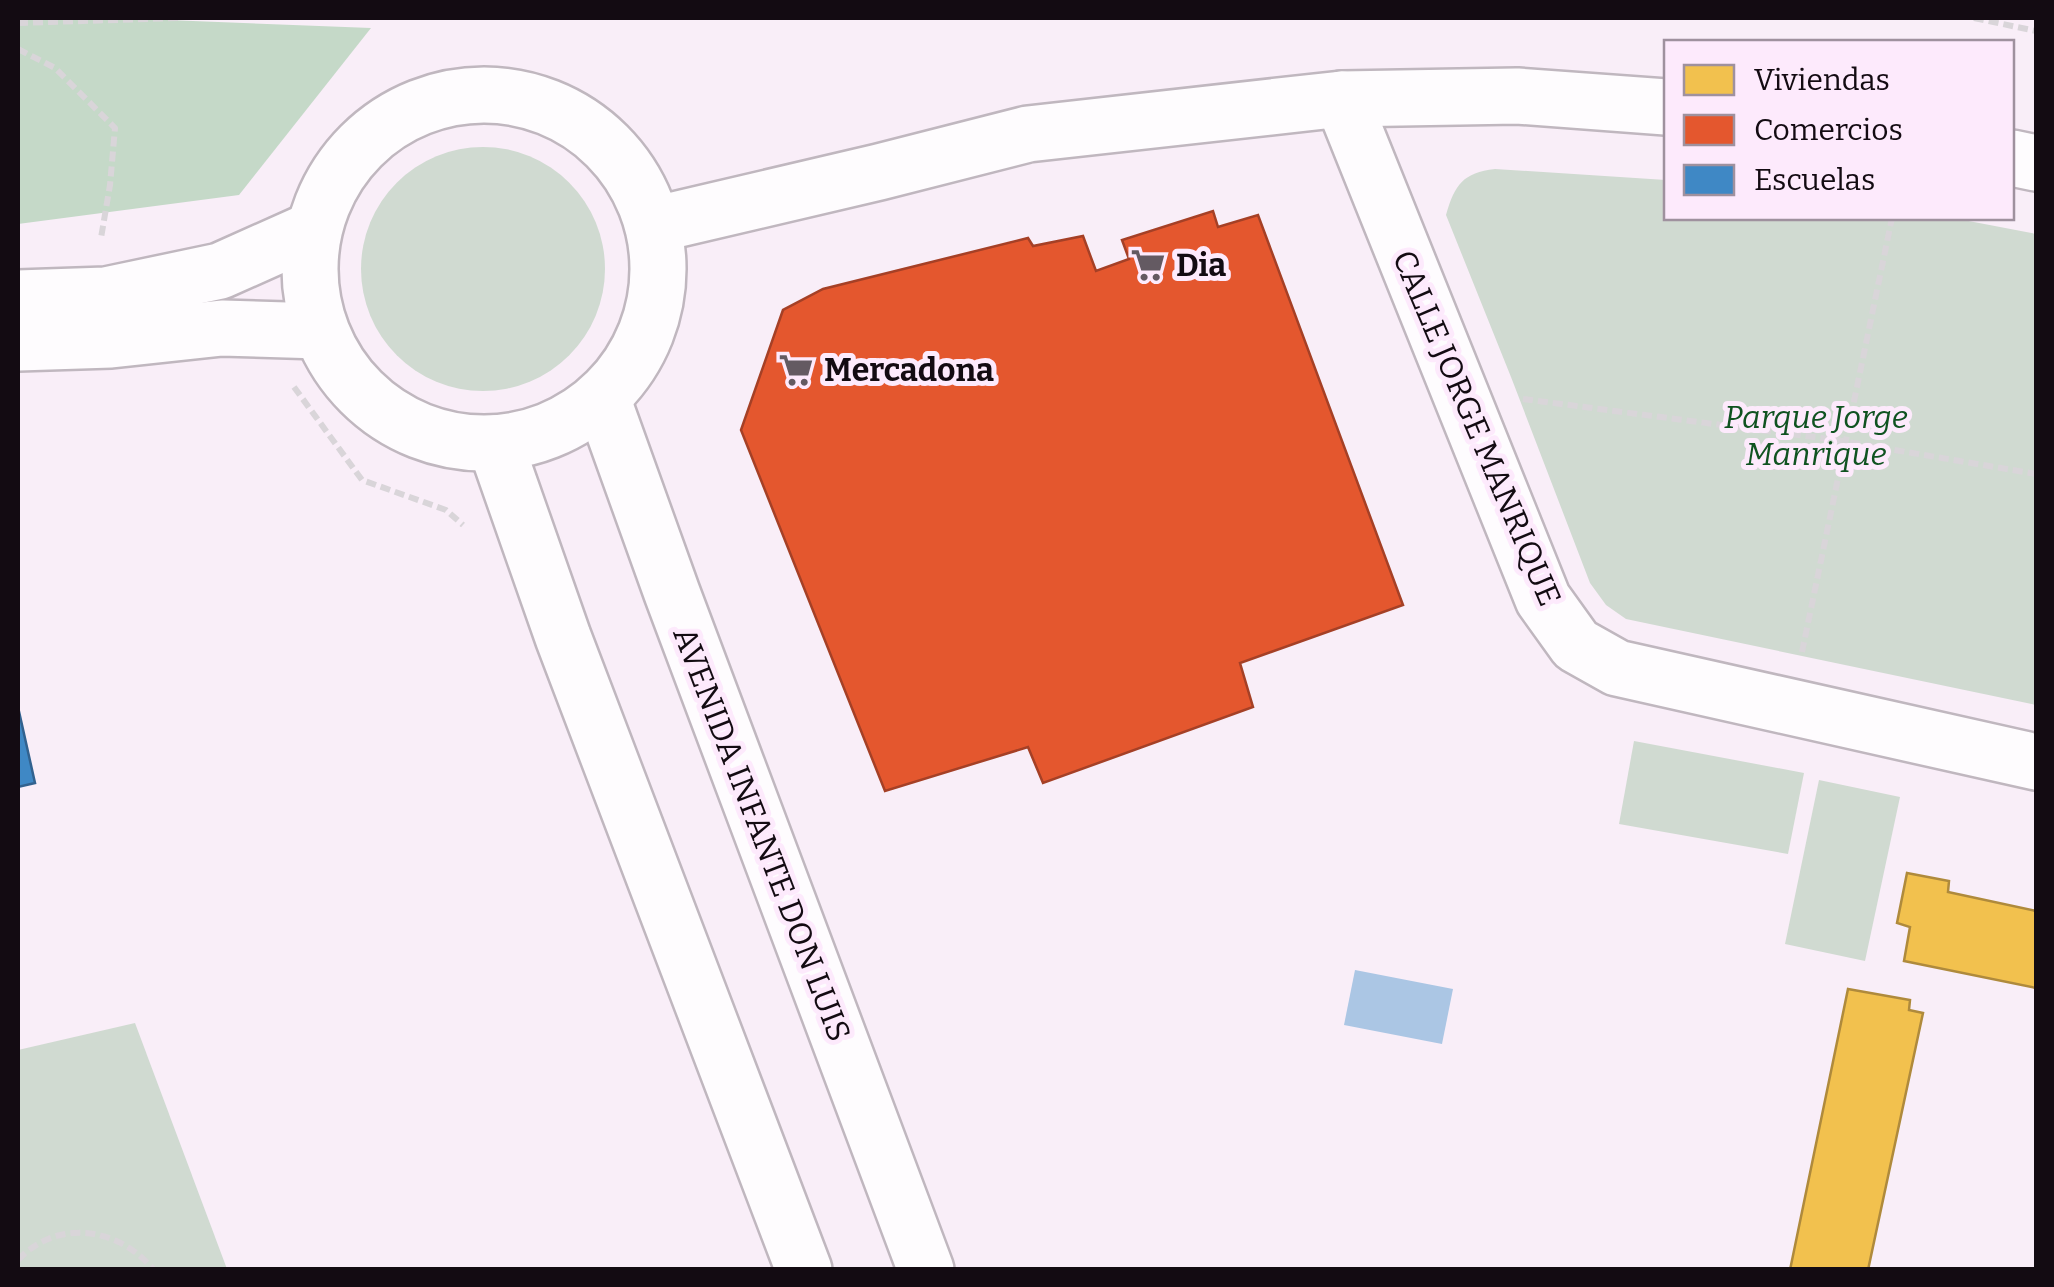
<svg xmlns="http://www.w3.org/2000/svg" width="2054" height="1287" viewBox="0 0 2054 1287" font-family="Bitter,serif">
  <rect width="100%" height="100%" fill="#f9eef8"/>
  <g fill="#d0dad1">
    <circle cx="483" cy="269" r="122"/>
    <path d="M1495 169 1666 180V218H1953L2036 234V705L1626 619 1606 605 1590 583 1511 377 1446 215C1455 184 1463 173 1495 169Z"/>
    <polygon points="1634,741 1804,773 1788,854 1619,824"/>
    <polygon points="1819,780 1900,797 1865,961 1785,944"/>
    <polygon points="135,1023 227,1269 18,1269 18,1050"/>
  </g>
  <polygon fill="#c5d9c8" points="18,18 117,18 371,28 239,195 18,224"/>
  <polygon fill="#abc6e4" points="1355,970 1453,989 1442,1044 1344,1025"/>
  <g fill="#f2c14e" stroke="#af8a3c" stroke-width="2.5">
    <polygon points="1907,873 1949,881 1948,892 2036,911 2036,988 1904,961 1910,927 1897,923"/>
    <polygon points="1848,989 1910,1000 1909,1010 1923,1013 1868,1270 1790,1270"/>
  </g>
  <polygon fill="#e4572e" stroke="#a54026" stroke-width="2.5" points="1213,211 1218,227 1258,215 1403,605 1240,663 1253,707 1043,783 1028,747 885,791 741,430 783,310 823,289 1028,238 1033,246 1083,236 1096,271 1129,259 1122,240"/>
  <polygon fill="#3f88c5" stroke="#32628f" stroke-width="2.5" points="18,707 35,783 18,787"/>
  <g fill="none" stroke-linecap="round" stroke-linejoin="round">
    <g stroke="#c0b7bf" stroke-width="60">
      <g id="minor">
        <circle cx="484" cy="269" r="174"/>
        <polyline points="1342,99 1543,599 1576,645 1617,668 2036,762"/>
        <polyline points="2012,158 2036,163"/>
        <polyline points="653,225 879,172 1028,134 1342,99 1517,96 1666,107"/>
        <polyline points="18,298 106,295 220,271 314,229"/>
        <polyline points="18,343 111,340 222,328 320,331"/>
        <polyline points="602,398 672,593 926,1270"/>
        <polyline points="495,443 563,637 804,1270"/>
      </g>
    </g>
    <g stroke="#d9d5d9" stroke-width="6" stroke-dasharray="10 5" stroke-linecap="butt">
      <polyline points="1974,18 2036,31"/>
      <polyline points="18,23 179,18"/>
      <polyline points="18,49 55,68 115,128 110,185 101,238"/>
      <polyline points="294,387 362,480 446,510 463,525"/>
      <polyline points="1523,399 1836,440 2036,474"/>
      <polyline points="1802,652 1892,218"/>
      <path d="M18 1260C58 1218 118 1227 154 1270"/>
    </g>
    <use href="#minor" stroke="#fefcfe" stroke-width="55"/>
  </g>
  <defs>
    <g id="supermarket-bare" transform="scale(2.7)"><path d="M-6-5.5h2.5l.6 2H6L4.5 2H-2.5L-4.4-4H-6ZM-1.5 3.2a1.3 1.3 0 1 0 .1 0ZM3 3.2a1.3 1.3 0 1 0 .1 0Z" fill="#645a62" stroke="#fdeafc" stroke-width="2.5" paint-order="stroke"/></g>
  </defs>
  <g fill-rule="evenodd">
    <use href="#supermarket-bare" x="1148" y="265"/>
    <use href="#supermarket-bare" x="796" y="370"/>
  </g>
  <g text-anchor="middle" stroke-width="10" stroke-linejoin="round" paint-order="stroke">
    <g font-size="32" font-weight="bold" fill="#130b12" stroke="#fdeafc" text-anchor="start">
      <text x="1176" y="276">Dia</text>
      <text x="824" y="381">Mercadona</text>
    </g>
    <g font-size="32" font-style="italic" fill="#105321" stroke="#fdeafc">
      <text x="1816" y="428">Parque Jorge<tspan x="1816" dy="37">Manrique</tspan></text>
    </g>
    <g font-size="32" fill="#130b12" stroke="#fdeafc">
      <text transform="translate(1477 428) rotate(67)" y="11">CALLE JORGE MANRIQUE</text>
      <text transform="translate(762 834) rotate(69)" y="11">AVENIDA INFANTE DON LUIS</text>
    </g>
  </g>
  <rect width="2054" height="1287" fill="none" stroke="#130b12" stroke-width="40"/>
  <rect x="1664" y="40" width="350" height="180" fill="#fdeafc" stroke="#9f919e" stroke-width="2.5"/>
  <rect x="1684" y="65" width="50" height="30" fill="#f2c14e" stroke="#9f919e" stroke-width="2.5"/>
  <text x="1754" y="90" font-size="30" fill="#130b12">Viviendas</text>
  <rect x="1684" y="115" width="50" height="30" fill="#e4572e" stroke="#9f919e" stroke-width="2.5"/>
  <text x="1754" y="140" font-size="30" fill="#130b12">Comercios</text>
  <rect x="1684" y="165" width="50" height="30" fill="#3f88c5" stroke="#9f919e" stroke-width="2.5"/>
  <text x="1754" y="190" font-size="30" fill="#130b12">Escuelas</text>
</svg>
